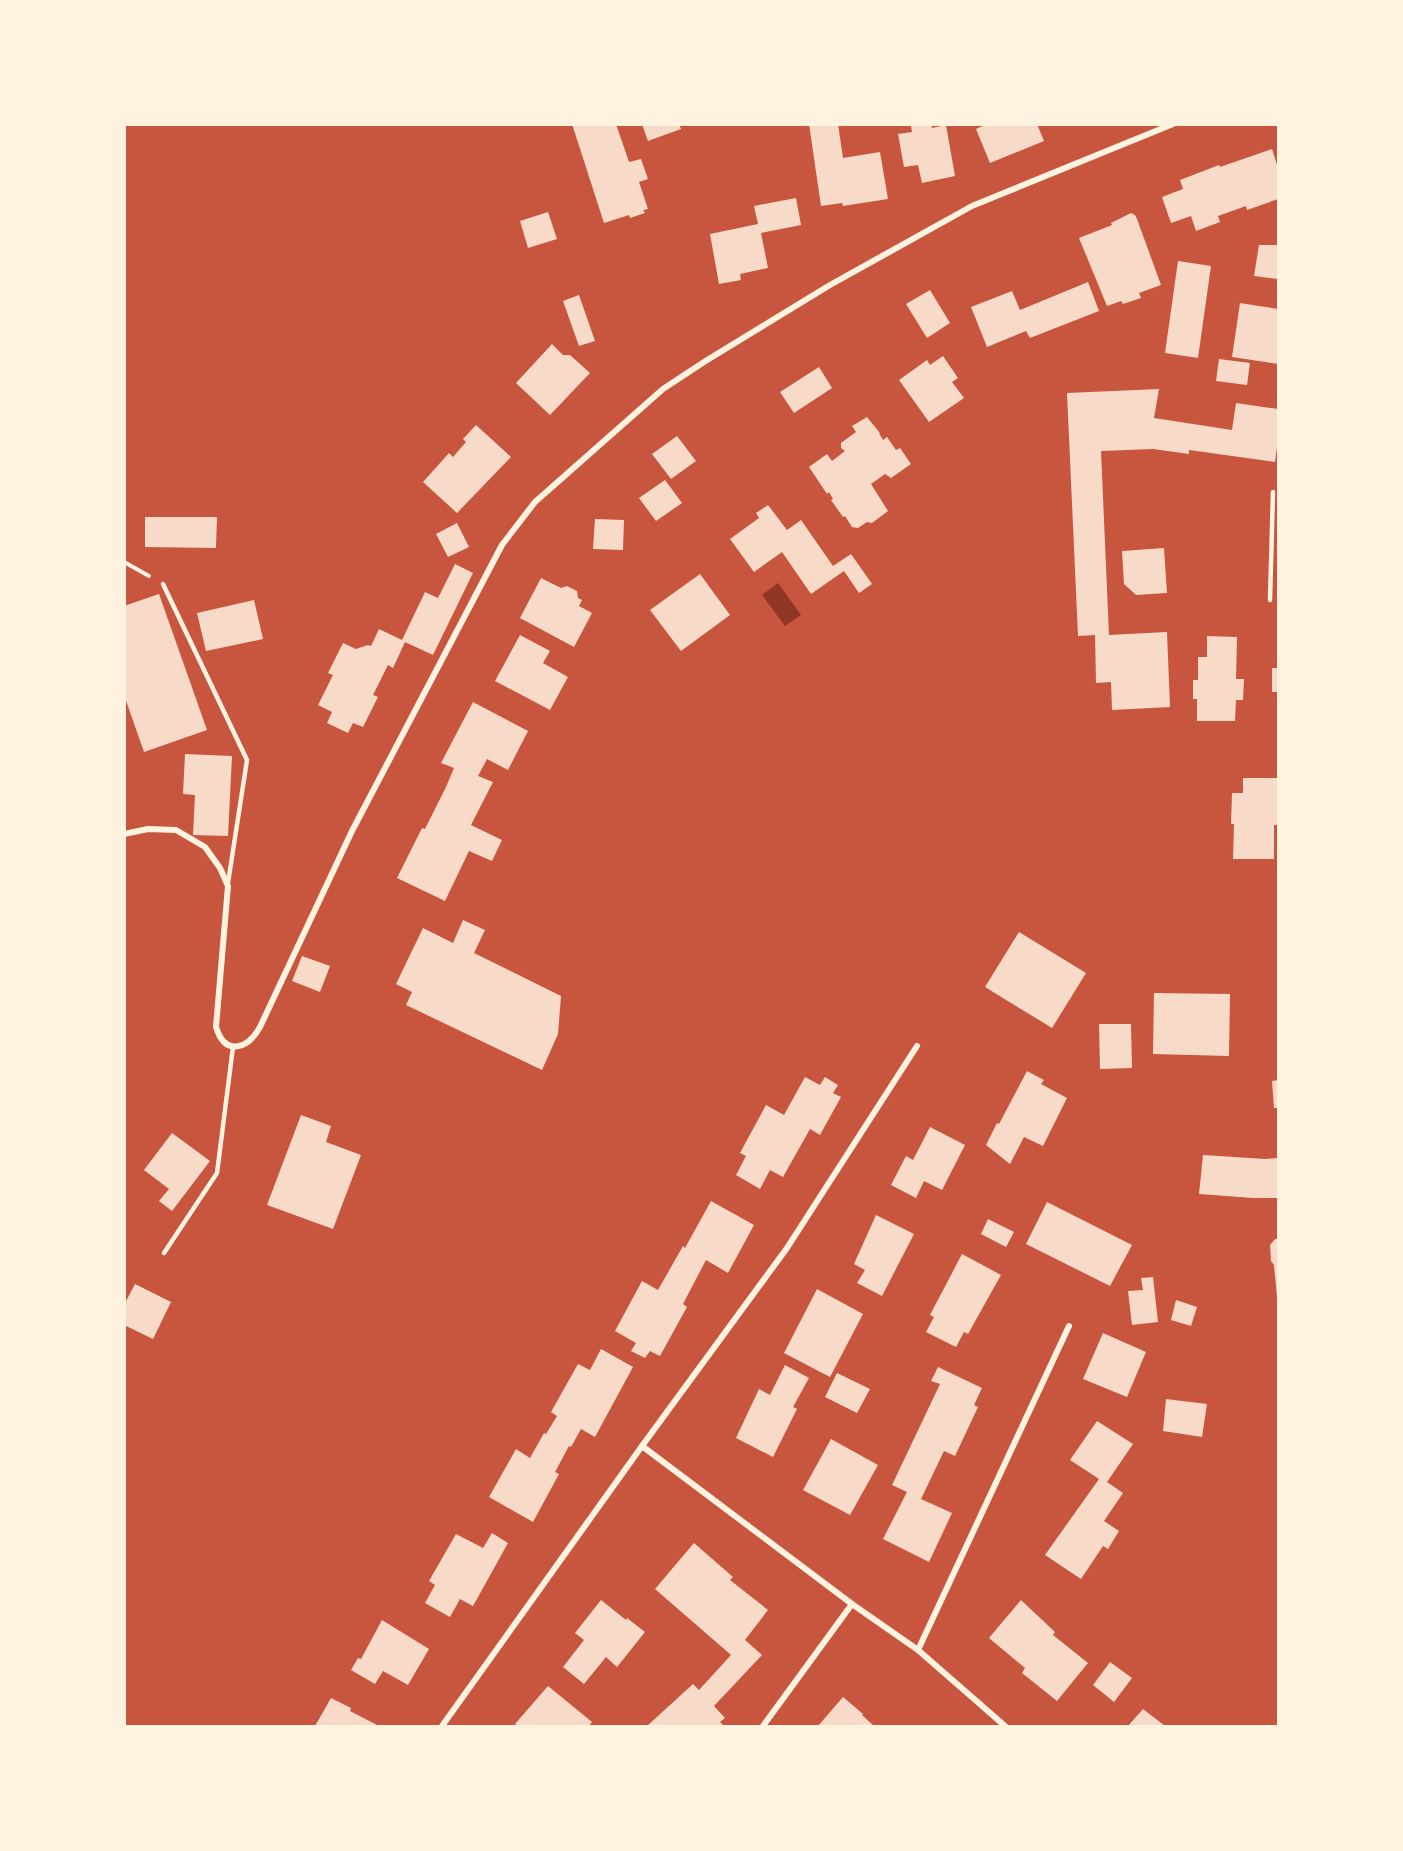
<svg xmlns="http://www.w3.org/2000/svg" width="1403" height="1851" viewBox="0 0 1403 1851" font-family="Literata,serif">
  <rect width="100%" height="100%" fill="#c8553d"/>
  <polygon fill="#8f3625" points="778,583 801,615 785,626 762,595"/>
  <g fill="#f7dbc8">
    <polygon points="572,124 616,124 629,162 641,159 648,179 639,182 648,209 643,210 645,213 630,218 629,215 604,223"/>
    <polygon points="642,124 679,124 681,129 648,141"/>
    <polygon points="809,124 838,124 843,158 880,152 888,199 843,206 842,203 821,206"/>
    <polygon points="919,124 931,124 932,128 946,125 955,176 922,183 918,165 904,167 898,134 912,132 911,126"/>
    <polygon points="987,124 1037,124 1044,141 990,163 976,129"/>
    <polygon points="1272,149 1278,168 1278,199 1247,210 1246,206 1218,216 1220,222 1196,231 1191,216 1171,223 1162,197 1183,189 1180,180 1219,165 1220,167"/>
    <polygon points="796,198 801,225 761,233 768,268 740,274 741,280 719,284 710,234 758,224 754,206"/>
    <polygon points="548,212 557,239 528,248 520,221"/>
    <polygon points="1131,213 1135,215 1137,219 1161,285 1139,293 1141,298 1123,304 1121,301 1107,306 1079,238 1112,225 1111,223"/>
    <polygon points="1259,245 1278,245 1278,279 1254,276"/>
    <polygon points="1178,261 1211,266 1198,358 1165,353"/>
    <polygon points="1088,282 1099,311 1030,338 1026,331 987,347 971,307 1012,291 1020,310"/>
    <polygon points="930,290 950,323 927,338 906,304"/>
    <polygon points="579,295 595,341 579,346 563,301"/>
    <polygon points="1240,303 1278,309 1278,364 1232,357"/>
    <polygon points="552,344 563,355 570,355 590,373 550,415 516,383"/>
    <polygon points="943,356 958,378 952,382 964,398 929,422 899,380 927,360 930,365"/>
    <polygon points="1219,359 1250,363 1247,385 1216,381"/>
    <polygon points="819,367 832,388 794,413 780,392"/>
    <polygon points="1159,389 1154,418 1232,430 1236,403 1278,409 1278,440 1275,462 1189,450 1189,454 1153,449 1101,451 1109,635 1167,632 1170,707 1112,710 1111,682 1096,683 1095,635 1078,636 1067,393"/>
    <polygon points="867,417 880,433 879,433 883,440 887,437 896,450 900,448 911,464 891,478 885,474 871,484 888,511 872,523 867,522 858,528 852,527 845,516 843,517 831,500 833,499 829,492 827,494 809,467 827,454 832,461 845,451 841,448 841,443 856,432 852,426"/>
    <polygon points="476,425 511,457 457,513 423,482 449,453 453,457 466,442 463,439"/>
    <polygon points="677,436 696,461 671,479 652,454"/>
    <polygon points="665,480 682,503 656,521 639,498"/>
    <polygon points="768,505 787,530 801,520 833,566 851,554 872,584 859,593 844,571 811,594 782,552 754,572 730,539 759,518 756,513"/>
    <polygon points="145,517 217,517 216,548 145,547"/>
    <polygon points="595,519 624,520 623,550 593,549"/>
    <polygon points="457,523 469,547 448,557 436,534"/>
    <polygon points="1164,548 1167,593 1136,595 1124,584 1122,551"/>
    <polygon points="455,564 473,573 433,655 405,642 393,668 388,665 373,695 378,697 363,727 353,723 348,733 327,723 332,712 318,705 333,675 328,673 343,643 356,649 368,645 371,646 379,629 402,640 425,592 438,598"/>
    <polygon points="700,574 730,615 681,651 650,610"/>
    <polygon points="541,578 561,588 567,586 577,591 578,598 582,600 579,606 592,613 574,647 520,618"/>
    <polygon points="159,594 207,730 144,752 124,695 124,606"/>
    <polygon points="254,600 263,639 206,651 197,613"/>
    <polygon points="520,635 550,651 543,663 568,677 550,710 495,681"/>
    <polygon points="1207,636 1237,637 1236,679 1244,679 1243,700 1236,700 1235,721 1197,721 1197,699 1193,699 1193,680 1198,680 1198,657 1207,657"/>
    <rect x="1272" y="668" width="6" height="24"/>
    <polygon points="473,702 528,731 508,770 487,759 478,776 493,782 471,825 502,840 492,861 469,851 445,901 397,878 422,828 425,829 446,787 454,768 441,763"/>
    <polygon points="185,754 232,756 228,836 193,835 195,795 183,794"/>
    <polygon points="1243,778 1278,778 1278,825 1274,825 1274,859 1233,859 1234,824 1231,824 1232,793 1243,793"/>
    <polygon points="463,920 485,930 474,953 561,996 558,1034 542,1070 406,1005 412,992 396,984 423,928 453,943"/>
    <polygon points="1019,932 1086,973 1052,1028 985,987"/>
    <polygon points="302,956 330,966 320,992 292,981"/>
    <polygon points="1154,993 1230,994 1229,1056 1153,1054"/>
    <polygon points="1099,1024 1131,1024 1132,1068 1100,1069"/>
    <polygon points="1027,1071 1044,1080 1041,1084 1067,1098 1043,1146 1024,1137 1010,1164 986,1145 997,1123 999,1124"/>
    <polygon points="805,1077 820,1085 825,1077 838,1085 833,1093 841,1097 820,1135 810,1129 783,1177 770,1170 760,1189 736,1175 746,1156 740,1153 766,1105 784,1115"/>
    <polygon points="1278,1080 1278,1108 1274,1108 1272,1081"/>
    <polygon points="301,1115 331,1126 326,1142 361,1155 333,1229 267,1205"/>
    <polygon points="930,1127 965,1145 942,1190 924,1181 916,1198 891,1185 906,1156 913,1160"/>
    <polygon points="172,1133 210,1161 172,1211 159,1201 169,1189 144,1170"/>
    <polygon points="1203,1155 1265,1159 1278,1158 1278,1198 1253,1198 1199,1194"/>
    <polygon points="711,1201 754,1225 728,1273 706,1260 683,1304 687,1307 660,1356 650,1351 645,1358 631,1351 636,1343 615,1331 642,1281 658,1290 683,1246 685,1248"/>
    <polygon points="1047,1202 1132,1245 1110,1286 1026,1244"/>
    <polygon points="876,1215 914,1234 882,1296 857,1283 865,1270 854,1264"/>
    <polygon points="988,1219 1014,1232 1006,1247 981,1234"/>
    <polygon points="1275,1239 1278,1239 1278,1297 1277,1297 1274,1265 1271,1261 1270,1245"/>
    <polygon points="962,1254 1001,1275 968,1334 964,1332 956,1347 926,1332 934,1317 930,1315"/>
    <polygon points="1153,1277 1158,1322 1132,1325 1128,1291 1143,1290 1141,1278"/>
    <polygon points="135,1284 171,1302 153,1339 124,1325 124,1305"/>
    <polygon points="817,1289 863,1314 830,1377 784,1353"/>
    <polygon points="1176,1300 1197,1307 1191,1326 1171,1320"/>
    <polygon points="1103,1333 1146,1352 1127,1397 1083,1379"/>
    <polygon points="601,1349 633,1367 595,1437 581,1429 571,1447 569,1446 555,1472 559,1474 533,1522 489,1497 516,1449 530,1458 544,1433 546,1434 557,1416 551,1412 578,1364 590,1370"/>
    <polygon points="785,1365 809,1378 793,1407 797,1409 773,1457 736,1438 759,1389 770,1395"/>
    <polygon points="938,1367 982,1388 974,1405 978,1407 955,1456 944,1451 921,1499 952,1513 929,1562 883,1539 907,1492 892,1485 940,1384 931,1381"/>
    <polygon points="837,1373 870,1389 857,1413 825,1397"/>
    <polygon points="1166,1399 1207,1404 1202,1437 1163,1431"/>
    <polygon points="1097,1421 1133,1444 1107,1482 1123,1493 1104,1521 1119,1531 1108,1549 1103,1546 1081,1579 1045,1555 1099,1479 1070,1460"/>
    <polygon points="831,1439 878,1465 850,1515 803,1490"/>
    <polygon points="492,1533 508,1543 473,1606 460,1599 450,1617 425,1603 435,1585 429,1581 456,1534 483,1548"/>
    <polygon points="694,1543 733,1577 730,1580 768,1610 745,1640 762,1655 714,1706 725,1718 720,1722 724,1726 647,1726 693,1684 699,1690 731,1655 655,1589"/>
    <polygon points="601,1600 626,1620 627,1618 645,1632 617,1667 606,1657 584,1684 563,1667 584,1640 575,1633"/>
    <polygon points="1021,1600 1055,1632 1053,1635 1088,1663 1057,1701 1022,1673 1025,1668 989,1638"/>
    <polygon points="382,1620 429,1649 408,1685 383,1671 375,1684 351,1670 358,1658 361,1659"/>
    <polygon points="1110,1662 1132,1678 1114,1702 1093,1685"/>
    <polygon points="548,1686 592,1722 589,1726 518,1726 515,1724"/>
    <polygon points="843,1697 863,1714 862,1715 874,1726 818,1726"/>
    <polygon points="331,1698 351,1708 350,1711 379,1726 315,1726"/>
    <polygon points="1143,1709 1165,1726 1128,1726"/>
  </g>
  <g fill="none" stroke-linecap="round" stroke-linejoin="round">
    <polyline stroke="#fff3e0" stroke-width="4" points="124,562 149,576"/>
    <g stroke="#fff3e0" stroke-width="4.5">
      <polyline points="163,584 247,760 228,883"/>
      <polyline points="1270,600 1273,492"/>
      <polyline points="164,1253 217,1173 233,1047"/>
    </g>
    <g stroke="#fff3e0" stroke-width="6">
      <path d="M124 834 148 829 176 830 205 847 220 868 228 886 216 1027C225 1056 247 1050 260 1027L352 831 502 545 535 502 663 389 704 362 830 285 972 206 1173 124"/>
      <polyline points="642,1446 852,1604 918,1650 1005,1726"/>
      <polyline points="918,1650 1069,1326"/>
      <polyline points="442,1726 642,1446 787,1248 917,1046"/>
      <polyline points="763,1726 852,1604"/>
    </g>
  </g>
  <rect width="1403" height="1851" fill="none" stroke="#fff3e0" stroke-width="252"/>
</svg>
